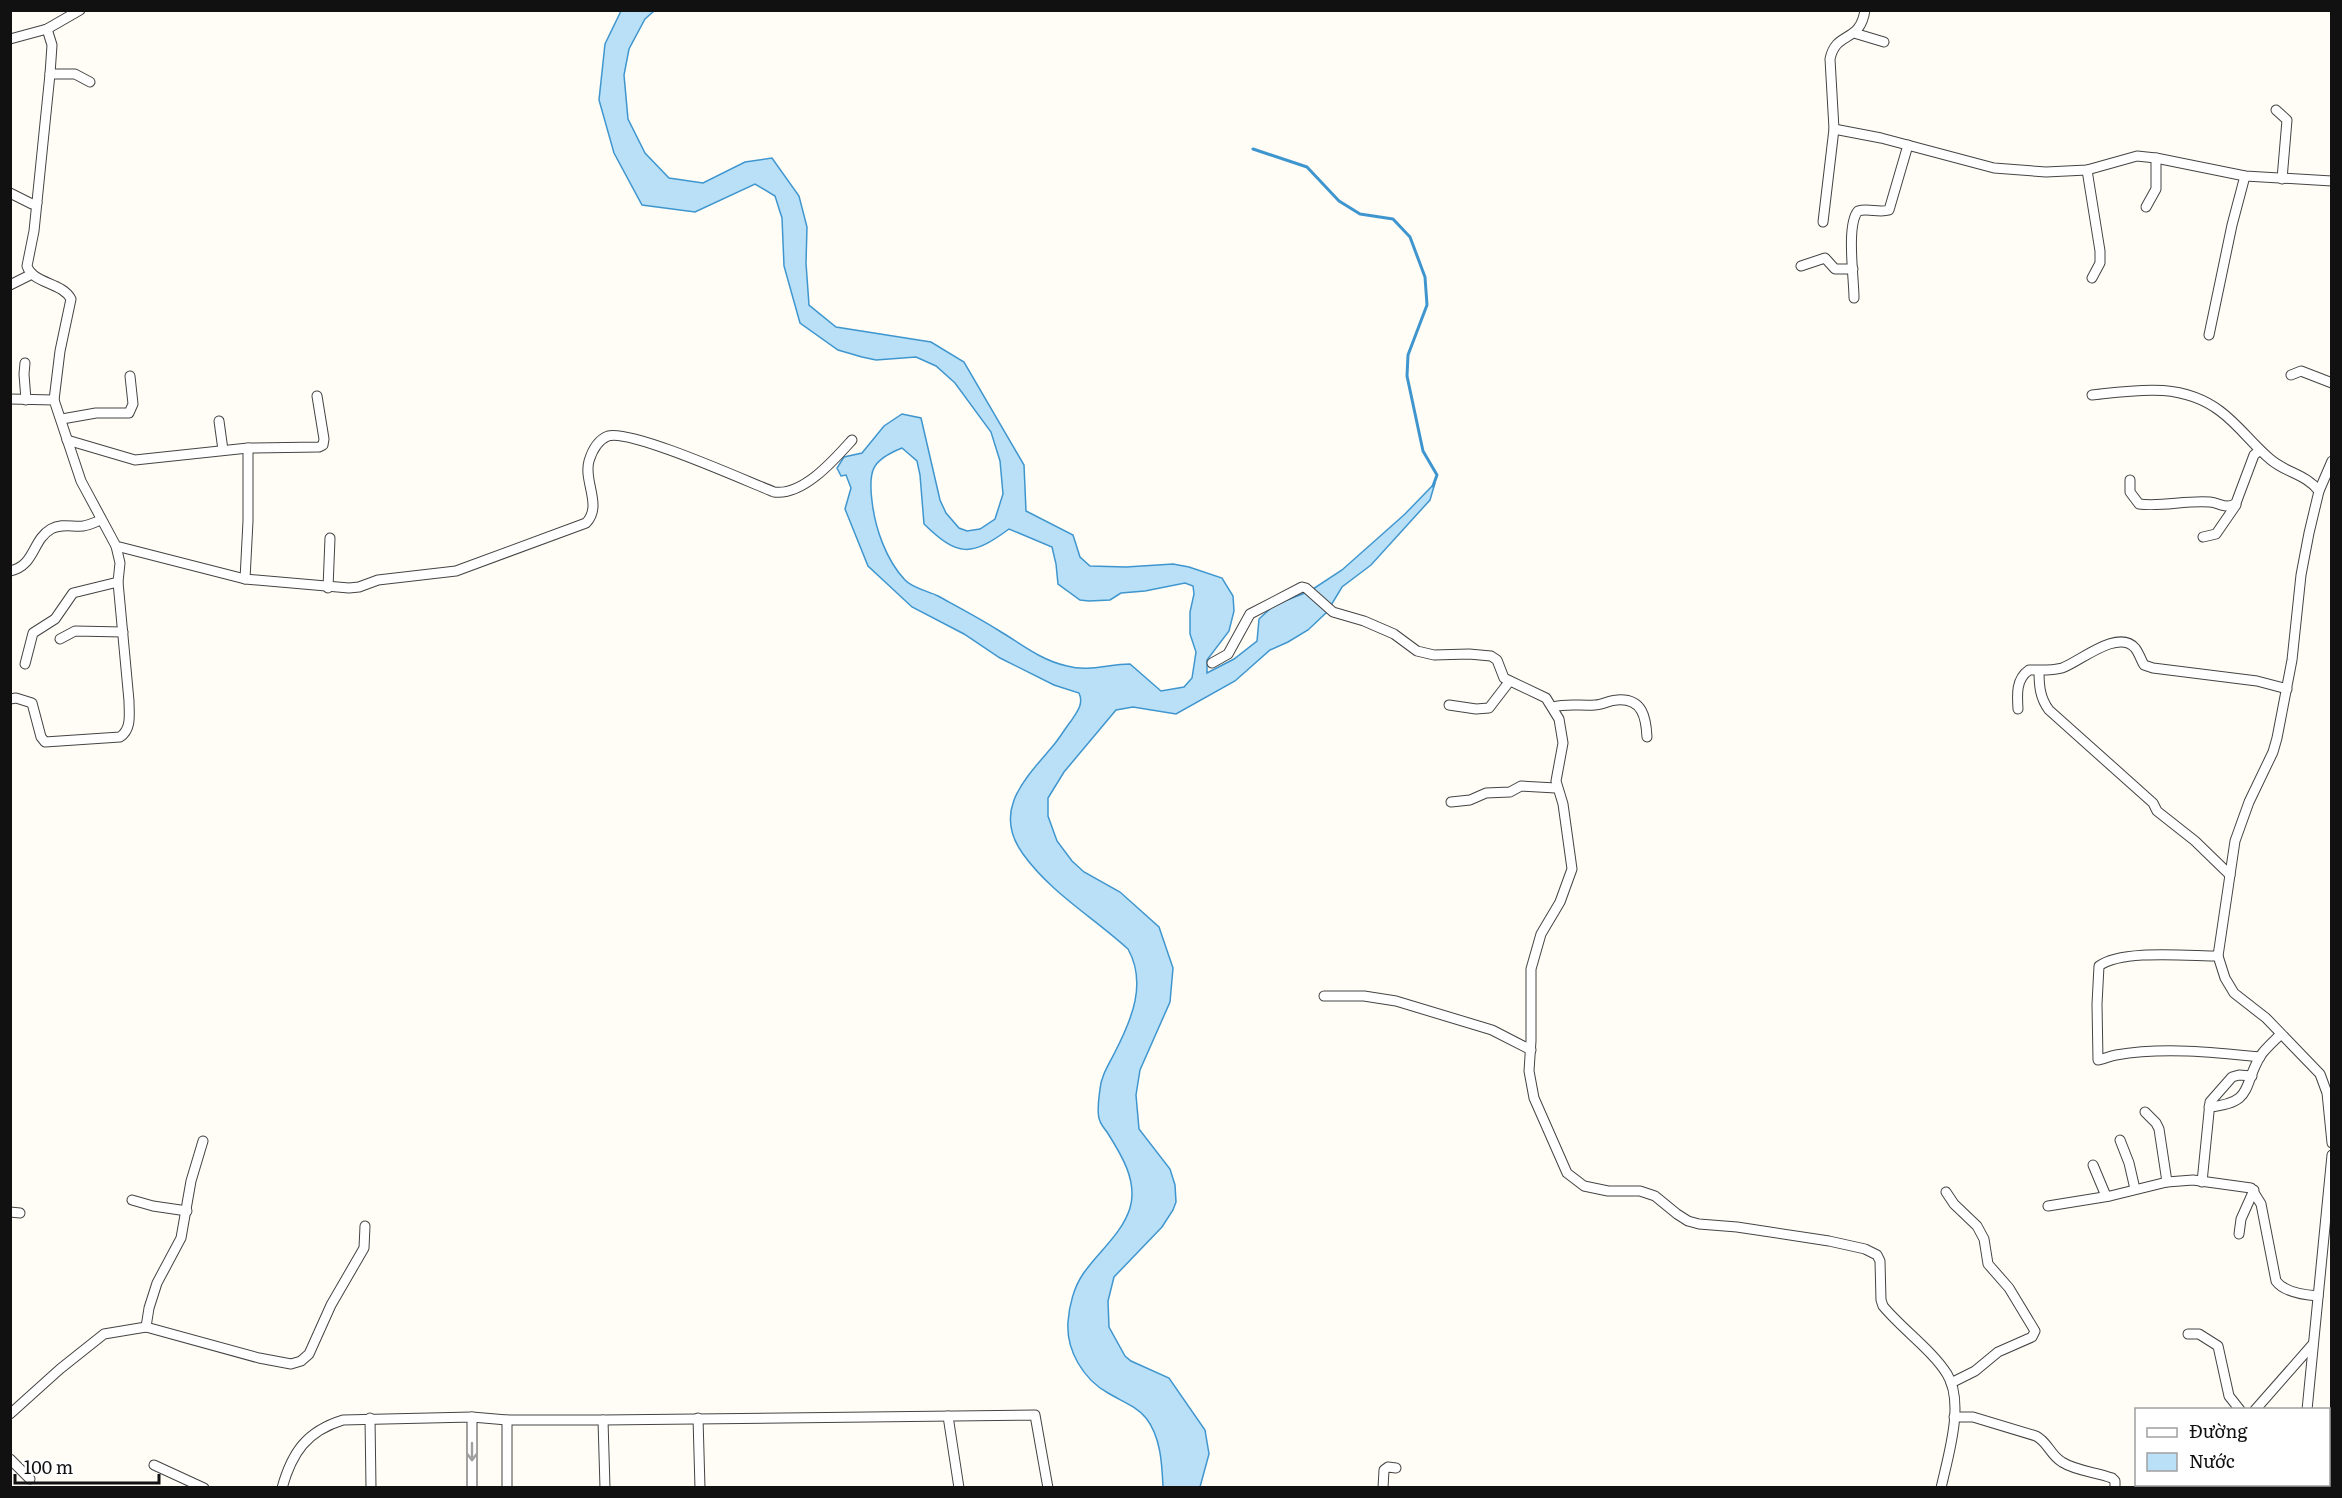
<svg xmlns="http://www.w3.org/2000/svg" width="2342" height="1498" viewBox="0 0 2342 1498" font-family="Literata,serif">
  <rect width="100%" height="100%" fill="#fffdf5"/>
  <path fill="#b9e0f7" stroke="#3f96cf" stroke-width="1.5" fill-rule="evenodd" d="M621 11H654L645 19 629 49 624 75 628 119 645 153 669 178 703 183 745 162 772 158 799 196 807 227 806 263 809 305 836 327 931 342 964 362 1024 465 1026 511 1073 535 1080 557 1090 566 1126 567 1173 564 1189 567 1222 578 1233 596 1234 611 1229 631 1207 660V673L1234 659 1257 641 1259 619 1274 605 1310 591 1342 570 1405 514 1435 483 1430 500 1371 565 1342 587 1327 612 1308 630 1288 642 1270 650 1235 681 1176 714 1133 707 1116 710 1064 772 1048 798V816L1057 841 1072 861 1084 872 1120 892 1159 927 1173 968 1170 1002 1140 1070 1136 1095 1139 1129 1170 1169 1175 1185 1176 1202 1173 1210 1162 1227 1114 1277 1108 1301 1109 1327 1125 1356 1131 1361 1169 1378 1205 1430 1209 1454 1200 1487H1163C1162 1465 1161 1437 1146 1418 1136 1406 1121 1401 1108 1393 1083 1379 1066 1350 1068 1322 1069 1306 1074 1287 1083 1274 1098 1252 1122 1234 1130 1208 1138 1181 1121 1154 1107 1132 1105 1129 1101 1125 1100 1121 1096 1113 1099 1098 1100 1089 1101 1076 1109 1064 1115 1052 1132 1019 1147 983 1128 949 1093 917 1051 893 1023 854 992 811 1024 780 1052 747 1059 739 1064 730 1071 721 1077 712 1084 704 1079 693L1054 685 1000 658 964 634 912 607 868 566 845 509 851 488 846 475 841 476 837 468 844 457 862 453 884 426 902 414 921 418 940 500 946 513 959 528 967 531 980 529 995 519 1003 494 1000 461 991 432 955 383 936 366 916 357 876 360 862 357 838 350 800 323 784 266 782 218 775 196 755 184 695 212 642 205 614 153 599 100 605 44ZM902 448 917 461 920 475 924 524C958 557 971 557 1009 529L1052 547 1056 564 1058 584 1080 600 1089 601 1110 600 1121 593 1145 591 1185 583 1193 586 1194 594 1190 612V634L1196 652 1192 678 1184 687 1161 691 1130 664C1108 664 1089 672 1067 666 1040 660 1020 643 998 630 979 618 958 607 938 596 928 591 912 588 905 580 886 560 875 528 872 501 868 470 872 460 902 448Z"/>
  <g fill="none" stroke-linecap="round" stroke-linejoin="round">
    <polyline stroke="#3f96cf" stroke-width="3" points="1253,149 1307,167 1339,201 1360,214 1393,219 1410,237 1425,277 1427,305 1408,355 1407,376 1423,451 1437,475 1433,486"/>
    <g stroke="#444" stroke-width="11">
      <g id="minor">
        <path d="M47 29 52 45 50 74 34 231 27 266C33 284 62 282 71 299L60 351 54 400"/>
        <polyline points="1854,33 1884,42"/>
        <polyline points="10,39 47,29 80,10"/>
        <polyline points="50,74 75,74 90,82"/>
        <polyline points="2276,110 2287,120 2282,179"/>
        <polyline points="1834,129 1881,138 1994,168 2046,172 2087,170 2137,156 2156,158 2245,176 2332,181"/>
        <polyline points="2087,170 2100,251 2100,263 2092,278"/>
        <polyline points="10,193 32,204 37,203"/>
        <polyline points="2146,207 2156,189 2156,158"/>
        <path d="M1823 222 1834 129 1830 59C1836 30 1860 44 1865 10"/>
        <polyline points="1801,266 1825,258 1835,269 1853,269"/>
        <polyline points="10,285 32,274"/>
        <path d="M1854 298C1854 278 1846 225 1858 211 1868 208 1879 213 1889 210L1908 145"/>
        <polyline points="2209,335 2232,225 2245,176"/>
        <polyline points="25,363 24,374 26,400"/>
        <polyline points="2291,375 2301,371 2332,383"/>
        <path d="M2092 395C2137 390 2181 382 2220 411 2239 425 2252 444 2270 459 2286 473 2306 474 2319 491"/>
        <path d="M10 399 54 400 81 481 116 546 245 579 349 588 359 587 378 580 456 571 586 523C603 506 583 481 589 461 592 451 598 440 608 436 631 429 746 481 774 492 803 496 834 460 852 440"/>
        <polyline points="62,419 96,413 129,413 133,404 130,376"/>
        <polyline points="219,421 223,450"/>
        <polyline points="67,440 135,460 248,448 319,447 323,445 324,439 317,396"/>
        <polyline points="2332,461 2319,491 2309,533 2301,575 2292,660 2277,738 2273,752 2249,802 2235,841 2218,956 2225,978 2234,993 2266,1018 2320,1074 2327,1093 2332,1143"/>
        <path d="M2130 480V492L2139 504C2162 507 2186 500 2210 502 2220 503 2227 510 2236 503L2254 455 2260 450"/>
        <polyline points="2203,537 2216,534 2236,505"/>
        <path d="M10 571C35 566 32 540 51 529 62 523 72 527 83 526 90 525 95 522 101 520"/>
        <polyline points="245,579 248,521 248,448"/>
        <polyline points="328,588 330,538"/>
        <polyline points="60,639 75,631 123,632"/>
        <path d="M1212 663 1228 654 1250 614 1302 587 1306 588 1333 612 1364 621 1394 634 1417 651 1434 655 1469 654 1491 656 1497 660 1504 678 1546 698 1559 719 1563 743 1556 781 1563 804 1572 869 1560 902 1541 934 1531 969V1041L1529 1071 1534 1098 1567 1173 1584 1186 1608 1191H1640L1655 1196 1677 1214 1688 1221 1699 1224 1737 1227 1829 1241 1865 1249 1877 1255 1880 1261 1881 1300 1883 1306C1902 1329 1932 1350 1947 1374 1965 1403 1948 1456 1941 1488"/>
        <polyline points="25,664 33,633 55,619 73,593 118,582"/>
        <path d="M2039 671C2039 686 2040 698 2049 710L2153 803 2157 811 2195 841 2230 875"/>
        <path d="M10 699 16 698 32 703 41 737 45 742 120 737C132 729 129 714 129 701L118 582 120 563 116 546"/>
        <polyline points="1449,705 1476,709 1489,708 1509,682"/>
        <path d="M1553 707C1567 703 1580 706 1595 705 1602 705 1610 700 1617 700 1643 698 1646 718 1647 737"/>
        <path d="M2018 709C2017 694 2016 679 2029 670 2040 670 2051 671 2062 668 2078 663 2118 628 2135 648 2139 653 2141 660 2144 665L2153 668 2257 681 2287 689"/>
        <polyline points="1451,802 1470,800 1486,793 1510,792 1521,786 1556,788"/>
        <path d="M2218 956C2189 956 2122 949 2099 966L2097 1004 2098 1060C2104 1059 2110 1056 2116 1055 2162 1047 2213 1052 2260 1057"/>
        <polyline points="1324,996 1364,996 1396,1001 1492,1030 1531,1050"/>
        <path d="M2209 1107C2255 1103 2242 1085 2261 1055 2266 1048 2274 1041 2280 1035"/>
        <polyline points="2145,1112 2156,1123 2159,1129 2167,1182"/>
        <polyline points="2120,1140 2129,1163 2135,1189"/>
        <polyline points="2093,1165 2106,1196"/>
        <polyline points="2202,1182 2210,1102 2232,1077 2239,1075 2252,1076"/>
        <polyline points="1946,1192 1954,1204 1977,1226 1984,1239 1988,1264 2009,1288 2035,1331 2032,1337 1998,1352 1975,1371 1951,1383"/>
        <polyline points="132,1200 153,1206 187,1211"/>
        <path d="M2048 1206 2110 1196 2167 1182 2193 1180 2251 1188 2261 1204 2276 1281C2284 1292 2304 1295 2318 1296"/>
        <polyline points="10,1212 20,1213"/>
        <polyline points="2239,1234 2241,1219 2254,1190"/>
        <polyline points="146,1327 149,1308 157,1283 181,1238 191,1181 203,1141"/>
        <polyline points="2188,1334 2199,1334 2218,1346 2229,1396 2240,1410"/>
        <polyline points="2255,1410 2313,1344"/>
        <polyline points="2307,1410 2332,1155"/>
        <polyline points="10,1414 60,1369 104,1334 146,1327 259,1358 291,1364 301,1361 309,1354 331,1305 364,1248 365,1226"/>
        <polyline points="948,1416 959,1488"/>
        <path d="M1954 1417H1973L2036 1436C2048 1442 2050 1455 2062 1462 2076 1471 2096 1472 2112 1478L2115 1481V1488"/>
        <polyline points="370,1418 371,1488"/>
        <polyline points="698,1418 700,1488"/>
        <polyline points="507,1420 507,1488"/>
        <polyline points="603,1420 605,1488"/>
        <polyline points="10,1459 30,1479"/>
        <polyline points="154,1465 204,1488"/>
        <path d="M282 1488C292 1452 307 1431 343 1420L472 1417 507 1420H603L1035 1415 1048 1488"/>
        <polyline points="472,1488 472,1417"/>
        <polyline points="1383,1488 1384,1470 1388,1467 1396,1468"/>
        <polyline points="2210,1488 2211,1484"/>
        <polyline points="2300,1488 2300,1484"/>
      </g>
    </g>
    <use href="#minor" stroke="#fff" stroke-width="9"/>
  </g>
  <defs><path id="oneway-shaft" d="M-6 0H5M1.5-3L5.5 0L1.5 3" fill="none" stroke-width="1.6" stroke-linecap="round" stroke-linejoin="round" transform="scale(1.5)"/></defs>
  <use stroke="#a0a0a0" href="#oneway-shaft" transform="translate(472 1452) rotate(90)"/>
  <rect width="2342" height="1498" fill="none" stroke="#111111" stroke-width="24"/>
  <rect x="2135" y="1408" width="195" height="78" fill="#ffffff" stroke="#a0a0a0" stroke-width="1.5"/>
  <rect x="2147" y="1428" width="30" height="9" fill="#ffffff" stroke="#a0a0a0" stroke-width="1.5"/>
  <text x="2189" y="1438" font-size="18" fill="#111111">Đường</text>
  <rect x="2147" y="1453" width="30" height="18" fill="#b9e0f7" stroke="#a0a0a0" stroke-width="1.5"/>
  <text x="2189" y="1468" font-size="18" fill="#111111">Nước</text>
  <path d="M15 1474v9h144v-9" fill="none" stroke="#111111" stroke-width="3"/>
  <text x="24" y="1474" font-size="18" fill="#111111" stroke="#ffffff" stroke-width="4.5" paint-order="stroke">100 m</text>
</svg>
